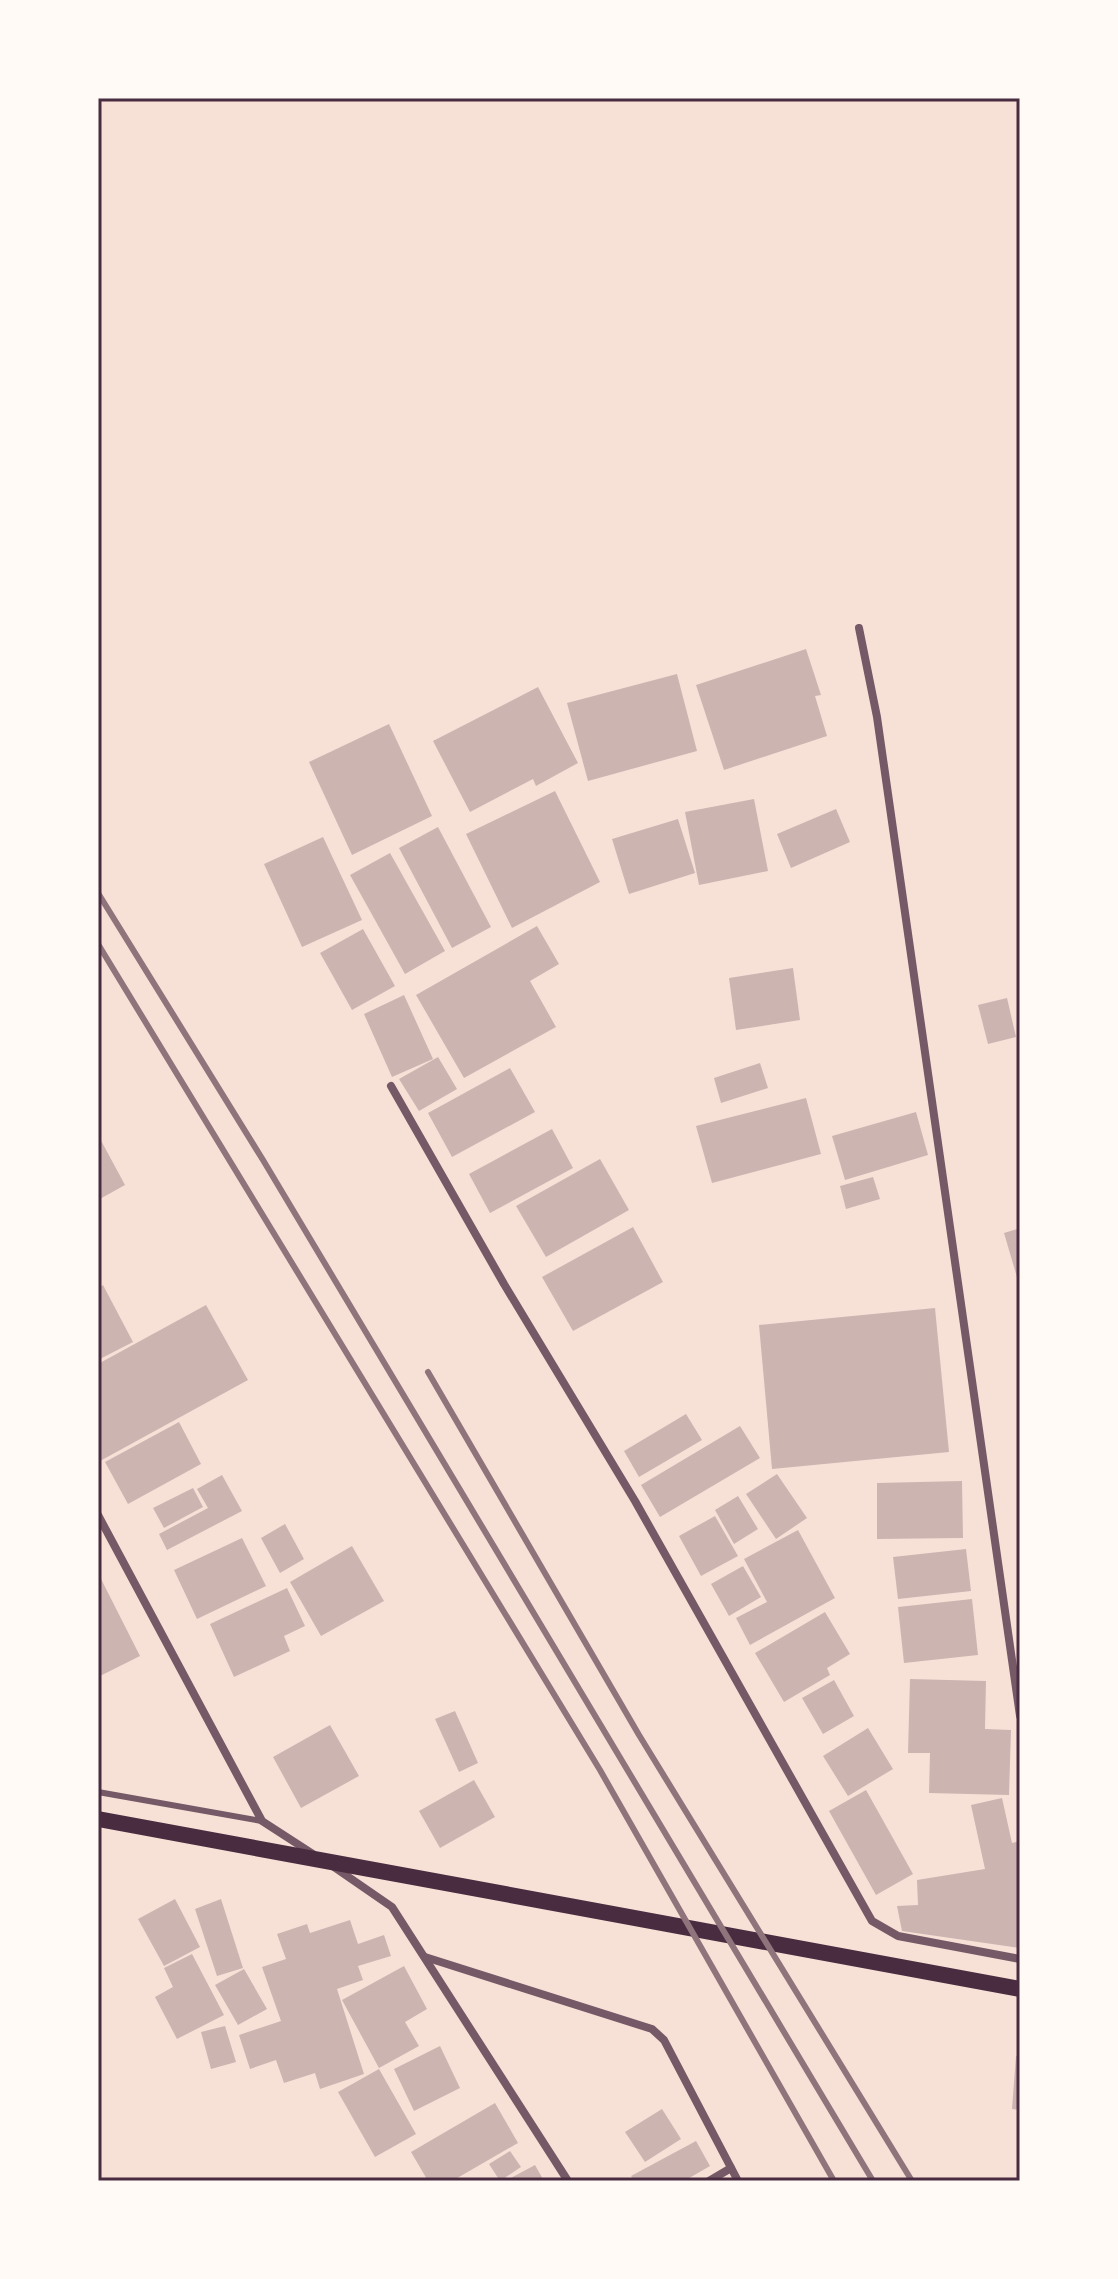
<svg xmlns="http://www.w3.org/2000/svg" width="1118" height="2279" viewBox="0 0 1118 2279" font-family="'Fira Sans Condensed',sans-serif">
  <rect width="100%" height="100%" fill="#f7e1d7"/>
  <g fill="#ccb4b1">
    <polygon points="806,649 821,695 815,696 827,736 724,770 696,685"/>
    <polygon points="677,674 697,751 588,781 567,703"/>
    <polygon points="538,687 578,763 536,786 533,779 470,812 433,741"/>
    <polygon points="389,724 432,816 352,855 309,762"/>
    <polygon points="555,791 600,882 512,928 466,834"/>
    <polygon points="754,799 768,871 699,885 685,812"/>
    <polygon points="836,809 850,842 791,868 777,834"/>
    <polygon points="678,819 695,873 629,894 612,839"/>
    <polygon points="438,827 491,927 452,948 399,848"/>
    <polygon points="323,837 362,920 302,947 264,864"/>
    <polygon points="390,853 445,951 405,974 350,875"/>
    <polygon points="537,926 559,964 530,981 556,1027 464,1078 416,995"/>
    <polygon points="363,929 395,986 352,1010 320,953"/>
    <polygon points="793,968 800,1020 736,1030 729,978"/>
    <polygon points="404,995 433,1059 392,1077 364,1014"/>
    <polygon points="1007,998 1016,1037 988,1044 978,1005"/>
    <polygon points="438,1057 457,1089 419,1111 399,1079"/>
    <polygon points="760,1063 768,1088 721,1103 714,1078"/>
    <polygon points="510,1068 535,1112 452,1157 428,1113"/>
    <polygon points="806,1098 821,1154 712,1183 696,1126"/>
    <polygon points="916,1112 928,1155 845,1180 832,1136"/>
    <polygon points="552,1129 573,1168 490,1213 469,1174"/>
    <polygon points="98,1135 125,1185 98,1200"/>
    <polygon points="600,1159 629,1210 546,1257 516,1206"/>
    <polygon points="873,1177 880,1199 846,1209 840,1186"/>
    <polygon points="633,1227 663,1282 573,1331 542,1277"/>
    <polygon points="1020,1228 1020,1284 1019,1284 1004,1233"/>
    <polygon points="103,1285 133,1342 98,1360 98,1288"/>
    <polygon points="206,1305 248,1380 100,1461 98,1364"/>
    <polygon points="935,1308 949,1452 772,1469 759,1325"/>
    <polygon points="686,1414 702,1440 639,1477 624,1451"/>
    <polygon points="179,1422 201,1464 128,1504 105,1462"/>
    <polygon points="740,1426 760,1458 660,1517 641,1485"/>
    <polygon points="777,1474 807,1518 776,1539 746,1494"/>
    <polygon points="222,1475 242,1511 167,1550 159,1534 208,1508 197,1489"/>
    <polygon points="962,1481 963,1538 877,1539 877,1483"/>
    <polygon points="193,1488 203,1507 164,1528 153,1508"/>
    <polygon points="738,1496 758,1529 734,1544 715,1510"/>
    <polygon points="715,1516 738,1556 701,1576 679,1536"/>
    <polygon points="285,1524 304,1559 280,1573 261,1538"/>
    <polygon points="798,1530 835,1598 750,1645 736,1618 767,1602 744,1559"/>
    <polygon points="242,1538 266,1586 197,1619 174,1570"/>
    <polygon points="352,1546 384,1601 321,1636 290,1582"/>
    <polygon points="966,1549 971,1591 898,1599 893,1557"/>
    <polygon points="743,1566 761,1597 729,1616 711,1584"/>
    <polygon points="98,1573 140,1656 98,1677"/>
    <polygon points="287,1588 305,1626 284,1636 290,1651 234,1677 210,1624"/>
    <polygon points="972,1599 978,1655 904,1663 898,1607"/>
    <polygon points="825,1612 850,1654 827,1668 830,1675 784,1702 755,1653"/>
    <polygon points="910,1679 986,1681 985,1729 1011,1730 1009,1795 929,1793 930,1753 908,1753"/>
    <polygon points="834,1680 854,1716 823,1734 802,1698"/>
    <polygon points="455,1711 478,1763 459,1772 435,1719"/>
    <polygon points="330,1725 359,1776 301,1808 273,1757"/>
    <polygon points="868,1728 893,1769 848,1796 823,1756"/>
    <polygon points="474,1780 495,1817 440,1848 419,1811"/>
    <polygon points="866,1790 913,1874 876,1895 829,1811"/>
    <polygon points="1002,1798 1012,1843 1020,1841 1020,1948 902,1931 897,1906 918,1905 917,1880 985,1869 971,1805"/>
    <polygon points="175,1899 200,1947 164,1966 138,1919"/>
    <polygon points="221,1899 243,1968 217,1976 195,1909"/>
    <polygon points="350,1920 358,1944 384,1935 391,1956 358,1966 363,1980 337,1989 364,2074 320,2089 315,2073 284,2083 276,2060 250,2069 239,2035 281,2021 262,1967 286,1959 277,1934 307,1924 310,1933"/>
    <polygon points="192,1954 224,2015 177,2039 155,1997 173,1987 164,1968"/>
    <polygon points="404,1966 427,2009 405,2022 419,2046 379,2068 342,2000"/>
    <polygon points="244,1969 267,2009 238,2025 215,1985"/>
    <polygon points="225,2026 236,2062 211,2069 201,2032"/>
    <polygon points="440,2046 460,2088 414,2111 394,2069"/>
    <polygon points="1016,2056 1020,2056 1020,2110 1012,2109"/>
    <polygon points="379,2069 416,2134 375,2157 338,2092"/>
    <polygon points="495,2103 518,2143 452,2181 428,2181 411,2152"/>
    <polygon points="662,2109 681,2139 645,2162 625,2132"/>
    <polygon points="696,2141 710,2166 684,2181 634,2181 631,2176"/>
    <polygon points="510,2151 521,2167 500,2181 489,2164"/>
    <polygon points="535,2165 544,2181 505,2181"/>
  </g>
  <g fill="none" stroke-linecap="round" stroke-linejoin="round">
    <polyline stroke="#755966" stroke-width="6" points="98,1792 262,1821"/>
    <g stroke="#755966" stroke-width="8">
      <polyline points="859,628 877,717 1020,1716"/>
      <polyline points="391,1086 504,1284 635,1501 872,1921 898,1936 1020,1959"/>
      <polyline points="98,1515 262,1821 313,1854"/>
      <polyline points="334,1867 392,1907 568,2181"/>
      <polyline points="425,1957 652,2029 664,2040 738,2181"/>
      <polyline points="709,2181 731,2168"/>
    </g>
    <polyline stroke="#4a2c40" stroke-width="16" points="98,1819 1020,1989"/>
    <g stroke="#8f747c" stroke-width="6">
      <polyline points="98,893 263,1160 873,2181"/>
      <polyline points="98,944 600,1770 834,2181"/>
      <polyline points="428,1372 639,1735 912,2181"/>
    </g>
  </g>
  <rect width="1118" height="2279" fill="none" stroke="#fffaf5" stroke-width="200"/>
  <rect x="100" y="100" width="918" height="2079" fill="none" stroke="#4a2c40" stroke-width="3"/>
</svg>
